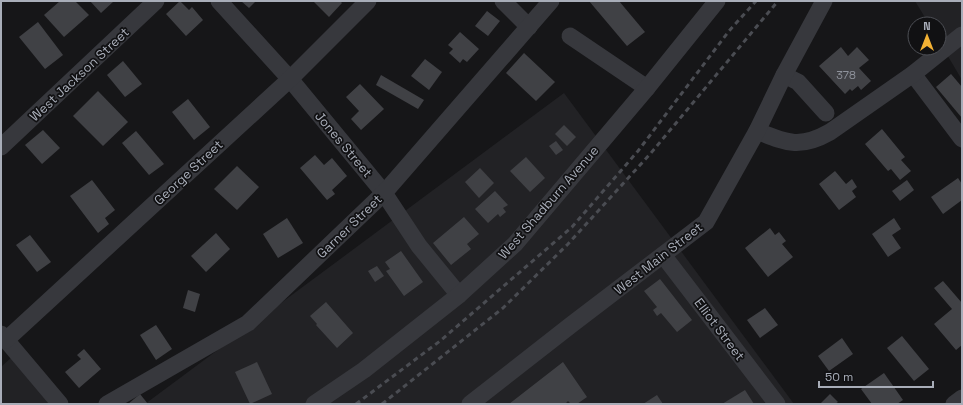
<svg xmlns="http://www.w3.org/2000/svg" width="963" height="405" viewBox="0 0 963 405" font-family="'Space Grotesk',sans-serif">
  <rect width="100%" height="100%" fill="#161618"/>
  <g fill="#222225">
    <polygon points="915,1 962,1 962,80 939,41 939,24 929,24"/>
    <polygon points="564,93 794,404 145,404"/>
    <polygon points="12,357 51,404 1,404 1,367"/>
  </g>
  <g fill="#404145">
    <polygon points="60,1 75,1 89,15 64,37 44,15"/>
    <polygon points="90,1 114,1 101,13"/>
    <polygon points="180,1 189,10 192,7 203,20 186,36 166,14"/>
    <polygon points="241,1 256,1 249,8"/>
    <polygon points="313,1 340,1 342,3 329,17"/>
    <polygon points="589,1 619,1 645,32 627,46"/>
    <polygon points="487,11 500,21 488,36 475,26"/>
    <polygon points="38,22 63,55 45,69 19,37"/>
    <polygon points="460,32 479,49 467,62 463,59 460,63 449,53 453,49 448,45"/>
    <polygon points="841,47 848,56 857,47 869,60 859,68 871,81 861,90 858,86 852,91 850,89 845,94 819,66"/>
    <polygon points="524,53 555,82 536,101 506,73"/>
    <polygon points="425,59 442,72 429,90 411,76"/>
    <polygon points="123,61 142,84 125,97 107,75"/>
    <polygon points="951,74 962,87 962,118 936,87"/>
    <polygon points="381,75 424,100 418,109 376,85"/>
    <polygon points="360,84 384,109 361,130 351,119 359,111 346,97"/>
    <polygon points="98,91 128,122 103,146 73,116"/>
    <polygon points="188,99 210,127 194,140 172,112"/>
    <polygon points="564,125 576,137 567,146 555,134"/>
    <polygon points="882,129 905,157 901,160 911,171 900,180 891,169 888,171 865,144"/>
    <polygon points="43,130 60,148 42,164 25,145"/>
    <polygon points="136,131 164,164 149,175 122,143"/>
    <polygon points="556,141 563,150 556,155 549,146"/>
    <polygon points="315,155 324,165 332,158 347,176 332,190 335,194 327,200 300,168"/>
    <polygon points="526,157 545,178 530,192 510,171"/>
    <polygon points="237,166 259,187 237,210 214,189"/>
    <polygon points="480,168 494,183 479,198 465,182"/>
    <polygon points="835,171 846,184 852,179 857,187 852,191 856,197 839,210 819,184"/>
    <polygon points="958,178 962,184 962,200 943,214 931,197"/>
    <polygon points="92,180 115,210 105,218 109,224 98,233 70,196"/>
    <polygon points="907,180 914,190 900,201 892,191"/>
    <polygon points="495,191 508,205 503,208 506,212 500,217 498,214 488,223 475,209"/>
    <polygon points="464,217 479,234 467,244 471,249 451,265 433,243"/>
    <polygon points="287,218 303,243 278,258 263,234"/>
    <polygon points="894,218 901,229 892,235 901,248 888,257 872,234"/>
    <polygon points="770,228 775,235 779,232 786,241 782,244 793,257 768,277 745,248"/>
    <polygon points="216,233 230,249 206,272 191,256"/>
    <polygon points="30,235 51,262 37,272 16,245"/>
    <polygon points="401,251 423,282 404,296 386,271 390,269 385,262"/>
    <polygon points="377,266 384,276 375,282 368,271"/>
    <polygon points="660,279 692,320 677,332 661,313 657,316 653,310 657,307 644,291"/>
    <polygon points="943,281 962,303 962,345 956,350 934,324 952,309 934,288"/>
    <polygon points="188,290 200,294 195,312 183,308"/>
    <polygon points="326,302 353,333 337,348 316,325 317,324 310,316"/>
    <polygon points="765,308 778,325 760,338 747,320"/>
    <polygon points="156,325 172,349 156,360 140,335"/>
    <polygon points="902,336 929,369 914,381 887,348"/>
    <polygon points="842,338 853,354 829,371 818,356"/>
    <polygon points="84,349 101,369 79,388 65,372 81,359 77,355"/>
    <polygon points="257,362 272,394 250,404 235,372"/>
    <polygon points="563,362 587,397 577,404 571,404 568,401 565,404 509,404"/>
    <polygon points="884,373 903,400 897,404 872,404 861,389"/>
    <polygon points="745,390 754,404 722,404"/>
    <polygon points="140,394 148,404 128,404"/>
    <polygon points="830,394 838,402 835,404 820,404"/>
    <polygon points="657,395 663,404 643,404"/>
  </g>
  <g fill="none" stroke-linecap="round" stroke-linejoin="round">
    <g stroke="#37383d" stroke-width="17">
      <polyline points="219,1 290,79 384,193 419,246 459,295"/>
      <polyline points="503,1 529,27"/>
      <polyline points="570,36 647,88"/>
      <polyline points="913,74 962,139"/>
      <polyline points="784,75 798,82 826,113"/>
      <path d="M757 131C787 143 800 149 830 132L913 74 962 35"/>
      <polyline points="1,147 156,1"/>
      <polyline points="663,255 777,404"/>
      <polyline points="1,334 60,404"/>
      <polyline points="6,340 290,79 368,1"/>
      <polyline points="107,404 248,323 384,193 551,1"/>
      <polyline points="314,404 364,370 459,295 515,244 647,88 717,1"/>
      <polyline points="470,404 571,325 706,222 757,131 784,75 824,1"/>
      <polyline points="954,404 962,398"/>
    </g>
    <g stroke="#4a4c52" stroke-width="3" stroke-dasharray="5 4" stroke-linecap="butt">
      <polyline points="356,404 440,341 572,227 638,151 729,31 756,1"/>
      <polyline points="382,404 503,308 568,244 651,153 778,1"/>
    </g>
  </g>
  <g text-anchor="middle" stroke-width="3.5" stroke-linejoin="round" paint-order="stroke">
    <g font-size="11" fill="#8e929b">
      <text x="846" y="79">378</text>
    </g>
    <g font-size="13" fill="#a8adb8" stroke="#111113">
      <text transform="translate(79 74) rotate(-43)" y="5">West Jackson Street</text>
      <text transform="translate(344 144) rotate(50)" y="5">Jones Street</text>
      <text transform="translate(188 172) rotate(-43)" y="5">George Street</text>
      <text transform="translate(548 202) rotate(-49)" y="5">West Shadburn Avenue</text>
      <text transform="translate(349 226) rotate(-44)" y="5">Garner Street</text>
      <text transform="translate(658 258) rotate(-38)" y="5">West Main Street</text>
      <text transform="translate(720 329) rotate(53)" y="5">Elliot Street</text>
    </g>
  </g>
  <rect width="963" height="405" fill="none" stroke="#a8adb8" stroke-width="4"/>
  <g transform="translate(927 36)"><circle r="19" fill="#111113" stroke="#4d4f55"/>
  <path d="M0-3L7 15L0 10L-7 15Z" fill="#f2b134"/>
  <text y="-6" font-size="11" font-weight="bold" text-anchor="middle" fill="#a8adb8">N</text>
  </g>
  <path d="M819 381v6h114v-6" fill="none" stroke="#a8adb8" stroke-width="2"/>
  <text x="825" y="381" font-size="12" fill="#a8adb8" stroke="#111113" stroke-width="3" paint-order="stroke">50 m</text>
</svg>
